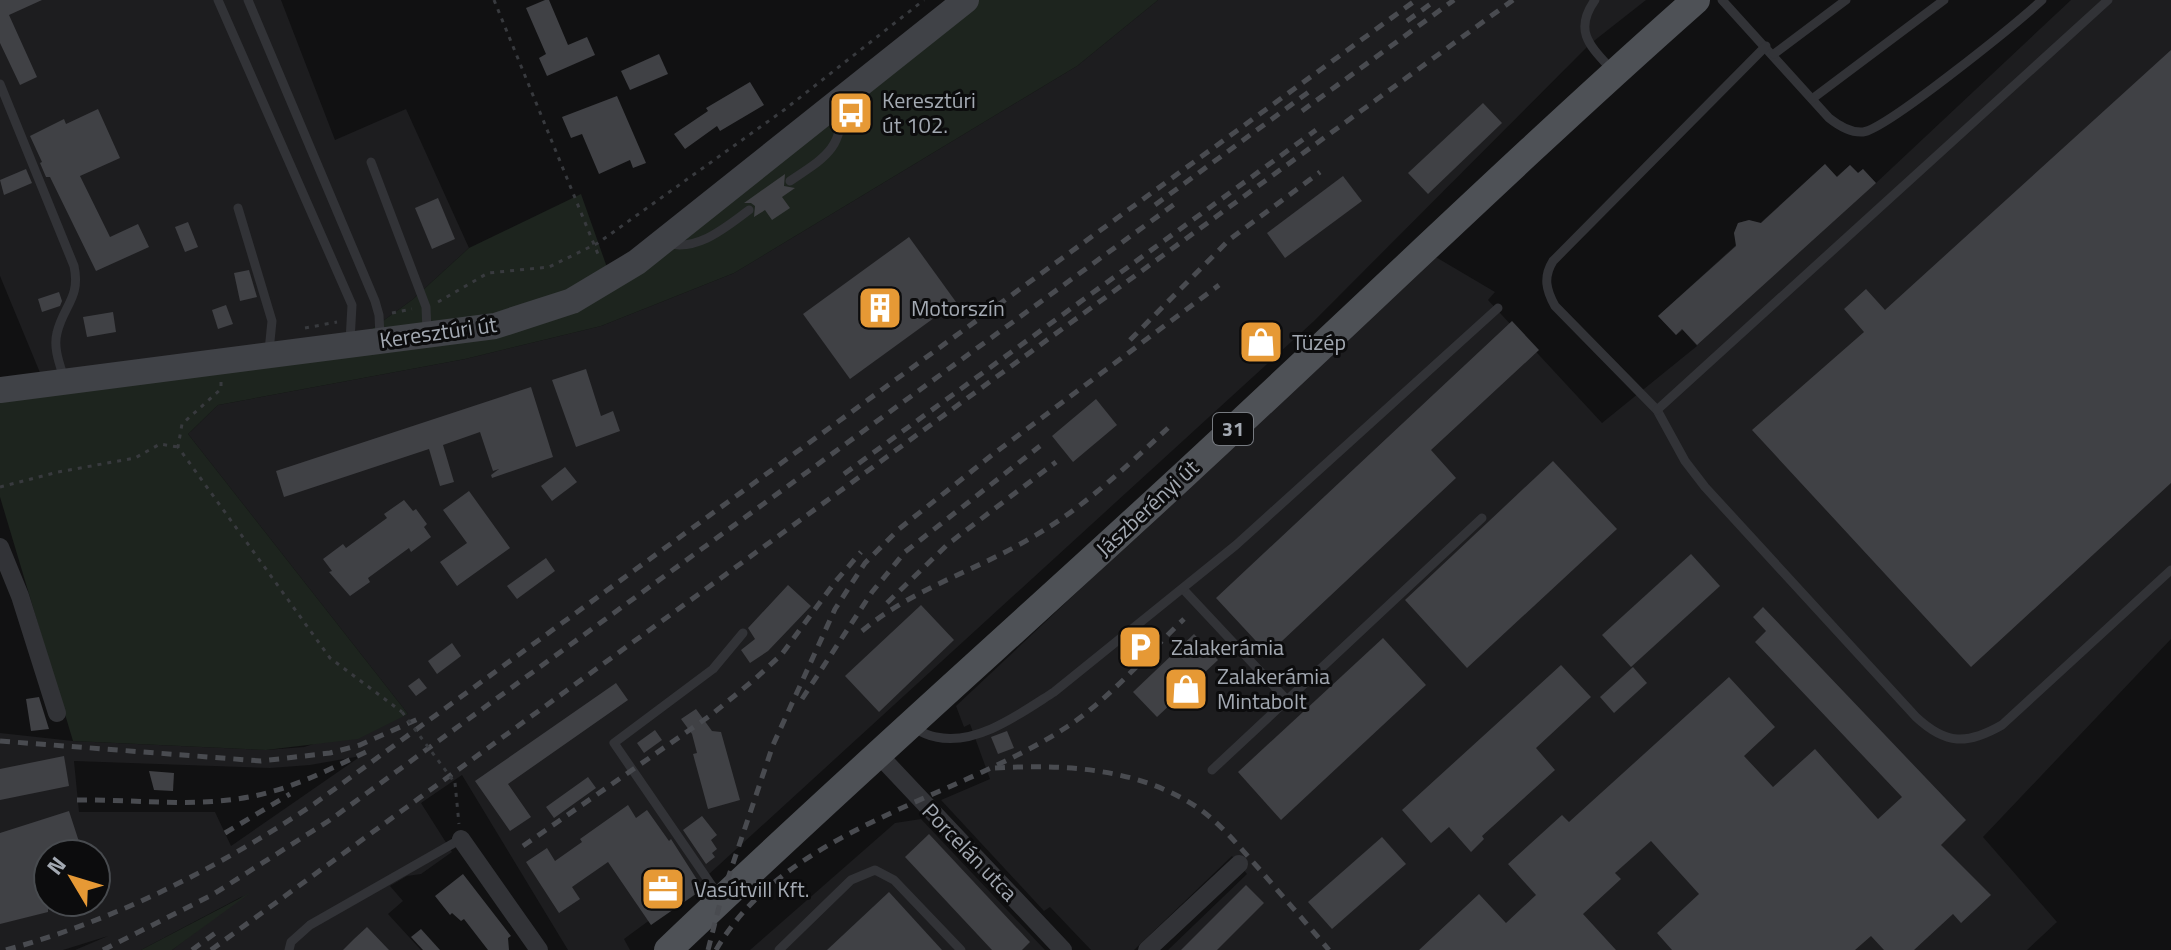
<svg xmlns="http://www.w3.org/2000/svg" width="2171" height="950" viewBox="0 0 2171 950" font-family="'Titillium Web',sans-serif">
  <rect width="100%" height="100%" fill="#111112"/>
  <g fill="#1d1d1f" fill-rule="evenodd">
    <polygon points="0,0 281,0 335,140 406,109 469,248 412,300 358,339 43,380 0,276"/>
    <path d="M1158 0H1646L1590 44 1314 321 696 886 624 939 630 950H568L462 775 421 803 452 852 421 874 407 876 390 886 403 901 388 914 421 950H172L243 896 141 950H75L108 936 63 950H0V733L73 741 266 750 304 747 408 714 188 434 218 405 465 359 601 326 734 273 1077 66ZM361 756 231 846 215 812H79L74 761 270 768 310 765ZM48 854H96V902H48Z"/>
    <polygon points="2071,0 2171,0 2171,639 1983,837 2057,922 2027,950 1168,950 1247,874 1232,856 1134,950 1091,950 1050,907 1044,911 941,800 990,779 970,724 964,727 956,706 1434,256 1495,292 1488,300 1602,423 1697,346 1683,330 1676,335 1658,316 1737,244 1734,233 1738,223 1749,220 1759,224 1825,164 1836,177 1850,165 1858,173 1863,169 1876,183"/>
    <polygon points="921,819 1045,950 750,950 895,823"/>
  </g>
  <g fill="#1d241e">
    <polygon points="968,0 1158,0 1077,66 734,273 601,326 465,359 218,405 188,434 408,714 358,739 266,750 73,741 0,497 0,387 358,339 412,300 469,248 581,194 609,273"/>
    <polygon points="250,893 172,950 141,950"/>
  </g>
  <g fill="#404145">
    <polygon points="0,0 42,0 9,15 37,77 20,85 0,43"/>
    <polygon points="545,0 549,0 568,45 587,37 595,55 547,76 539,58 546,54 526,8"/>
    <polygon points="2171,50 2171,483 1971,667 1752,430 1864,332 1844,309 1866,289 1885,310"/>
    <polygon points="659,54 668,74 630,90 621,71"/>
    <polygon points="750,82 764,105 720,131 717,126 685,149 674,134 708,111 706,108"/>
    <polygon points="617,96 646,163 633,168 630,160 599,174 582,134 571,138 562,117"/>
    <polygon points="1483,103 1502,123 1428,194 1408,173"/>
    <polygon points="98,109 120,158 80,176 110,237 138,224 149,247 96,271 50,177 46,177 40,163 42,162 30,136 64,119 66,124"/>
    <polygon points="1825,164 1837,177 1850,165 1858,173 1863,169 1876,183 1697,345 1682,329 1676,335 1658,316 1736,246 1734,233 1738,223 1749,220 1761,223"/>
    <polygon points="26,169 32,183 4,195 0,180"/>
    <polygon points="785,174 784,186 795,188 782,197 790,208 772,220 765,210 754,217 755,206 751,203 744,203"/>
    <polygon points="1343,176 1362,201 1285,258 1267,233"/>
    <polygon points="438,198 455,239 432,249 415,208"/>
    <polygon points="188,222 198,247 185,252 175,227"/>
    <polygon points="909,237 956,302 850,379 803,314"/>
    <polygon points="249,270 257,297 240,301 234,273"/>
    <polygon points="59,292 62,301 60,306 42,312 38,299"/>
    <polygon points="226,305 233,324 218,329 212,310"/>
    <polygon points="113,312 116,332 87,337 83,317"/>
    <polygon points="1512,321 1539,350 1431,450 1456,478 1268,654 1216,598"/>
    <polygon points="586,369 601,416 613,411 620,431 576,447 552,380"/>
    <polygon points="531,387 553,457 492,478 491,475 499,469 493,471 480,432 443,445 454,482 440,486 429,449 284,497 276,471"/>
    <polygon points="1096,399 1117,425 1073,462 1052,436"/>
    <polygon points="1553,461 1617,529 1467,668 1405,600"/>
    <polygon points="565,467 577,482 552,501 541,486"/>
    <polygon points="469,491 510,548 457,586 440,562 467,543 443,510"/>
    <polygon points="404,500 413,511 416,509 427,524 424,527 431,537 411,552 409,548 368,578 370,582 350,596 329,572 332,571 323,559 343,544 346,548 387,518 384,514"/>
    <polygon points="1691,554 1720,586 1631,667 1602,635"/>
    <polygon points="546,558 555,571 517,599 507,586"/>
    <polygon points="788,585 811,606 768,651 750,663 741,650 755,639 748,628"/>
    <polygon points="921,605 954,640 879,712 845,676"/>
    <polygon points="1763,607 1966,820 1941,845 1991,895 1961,923 1953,914 1914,950 1884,950 1871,936 1855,950 1672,950 1657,933 1699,894 1651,841 1615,873 1621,879 1583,914 1616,950 1419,950 1479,894 1506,923 1536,895 1508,864 1562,815 1569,822 1729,677 1775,727 1744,756 1773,787 1815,749 1878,819 1902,797 1755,642 1766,631 1753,617"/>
    <polygon points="1194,634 1218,660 1157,717 1133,692"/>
    <polygon points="1383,638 1426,685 1281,820 1238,772"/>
    <polygon points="452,643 461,656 437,674 428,661"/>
    <polygon points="1561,665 1591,697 1536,748 1555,770 1482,836 1484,839 1471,852 1449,827 1431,843 1402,810"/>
    <polygon points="1633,667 1647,683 1614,713 1600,697"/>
    <polygon points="419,678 427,688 416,696 408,686"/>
    <polygon points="616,683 628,700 508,784 531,817 510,831 475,781"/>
    <polygon points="39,697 49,729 31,731 26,699"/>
    <polygon points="696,709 712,731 721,732 740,800 708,809 693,754 697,753 692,734 681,719"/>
    <polygon points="655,730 662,740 644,753 637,743"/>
    <polygon points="1007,731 1014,748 998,754 991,737"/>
    <polygon points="64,756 69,786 0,800 0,769"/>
    <polygon points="149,771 174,773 173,791 154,790"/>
    <polygon points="588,777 596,788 554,818 546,807"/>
    <polygon points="628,805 636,818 647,810 669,841 671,839 703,889 651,925 608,862 572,887 580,899 559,913 526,862 547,848 555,861 582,842 580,839"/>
    <polygon points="69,811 83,854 48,854 48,912 0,924 0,833"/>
    <polygon points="702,816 717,835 711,840 717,849 712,853 715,857 706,864 683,830"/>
    <polygon points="929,834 1030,942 1022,950 992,950 905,857"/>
    <polygon points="1382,837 1406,864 1332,929 1308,902"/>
    <polygon points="463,874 511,936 508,938 509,950 488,950 464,919 461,921 452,913 450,915 435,896"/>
    <polygon points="1246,885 1264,903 1217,950 1181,950"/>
    <polygon points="889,892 942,950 827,950"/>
    <polygon points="367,927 389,950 343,950 354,939"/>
    <polygon points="421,929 440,950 423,950 411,937"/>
  </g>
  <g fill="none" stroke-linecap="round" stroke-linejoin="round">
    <g stroke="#383a3e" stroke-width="3" stroke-dasharray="4 6" stroke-linecap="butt">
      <polyline points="494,0 600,259"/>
      <polyline points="438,302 488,273 549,267 598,243 784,110 924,0"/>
      <polyline points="392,313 412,309"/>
      <polyline points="305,328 337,322"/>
      <polyline points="221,382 221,389 182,424 178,447 330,658 402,712"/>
      <polyline points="0,487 58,472 135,458 160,444 178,447"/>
      <polyline points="455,783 459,824"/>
    </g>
    <g stroke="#323337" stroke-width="9">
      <polyline points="218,0 352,305 350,341"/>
      <polyline points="248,0 375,301 379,315 380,337"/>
      <path d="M1595 0C1573 31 1590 46 1612 70"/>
      <path d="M1722 0 1829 118C1839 126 1850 133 1863 132 1887 129 2018 22 2042 0"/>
      <path d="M1766 46 1553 261C1543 277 1546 290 1555 306L1657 410 1685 461 1705 487 1916 717C1946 745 1967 745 2002 725L2171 570"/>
      <polyline points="1774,54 1846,0"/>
      <path d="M0 84 74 266C81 298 63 306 57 333 53 348 60 365 64 378"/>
      <polyline points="1812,99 1944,0"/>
      <polyline points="371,162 426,307 427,331"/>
      <path d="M790 181C824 158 844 149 841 104"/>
      <polyline points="238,208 272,321 269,351"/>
      <path d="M666 243C697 252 725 228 749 210"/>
      <polyline points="1657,410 2108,0"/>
      <polyline points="1183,589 1287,700"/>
      <path d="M912 727C919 731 928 736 936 737 977 746 1021 713 1054 692L1236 545 1498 308"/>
      <polyline points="1212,770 1482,518"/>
      <polyline points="719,896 614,743 713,669 743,633"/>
      <polyline points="289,950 291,942 310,925 461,839"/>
      <polyline points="779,950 851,880 875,870 894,880 961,950"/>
    </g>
    <g stroke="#323337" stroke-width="18">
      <polyline points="0,547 20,596 57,713"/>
      <polyline points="878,754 1063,950"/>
      <polyline points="461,839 539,950"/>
      <polyline points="1147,950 1239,864"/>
    </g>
    <polyline stroke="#404247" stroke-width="26" points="0,390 495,326 572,301 637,262 966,0"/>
    <path stroke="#4e5156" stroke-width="28" d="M668 950C837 788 1013 633 1185 474 1356 316 1522 154 1696 0"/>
    <g stroke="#494b50" stroke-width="5" stroke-dasharray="10 8" stroke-linecap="butt">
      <polyline points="1407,21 1436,0"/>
      <polyline points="1302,111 1454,0"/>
      <polyline points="1155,205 1310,91"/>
      <polyline points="1130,340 1230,239 1320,172"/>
      <polyline points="844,474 1316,130"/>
      <polyline points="887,603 948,544 1056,462"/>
      <path d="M862 631C912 589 973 572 1029 539 1081 510 1125 468 1168 428"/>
      <polyline points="802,699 872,592 905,552 1040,446"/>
      <polyline points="0,741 261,761 330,753 360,745 418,719"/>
      <path d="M995 768C1066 764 1141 768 1201 810 1224 827 1242 850 1261 871 1284 898 1307 924 1329 950"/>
      <path d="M77 800C141 799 208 810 270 792 304 783 336 766 368 751"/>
      <polyline points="225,833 290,794"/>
      <polyline points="523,846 711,715 755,679 782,654 835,582 861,552"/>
      <path d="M6 950C118 919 218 868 314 804L1416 0"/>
      <polyline points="103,950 212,895 330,820 1176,203"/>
      <polyline points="192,950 218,931"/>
      <polyline points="211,950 1513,0"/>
      <polyline points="708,950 721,899 773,745 835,609 865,563 899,529 992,455 1219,285"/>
      <path d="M716 950C785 830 952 800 1062 730 1107 702 1145 656 1184 619"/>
    </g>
    <polyline stroke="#383a3e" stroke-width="3" stroke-dasharray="4 6" stroke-linecap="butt" points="402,712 455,783"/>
  </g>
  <defs>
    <g id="bus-square" transform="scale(2.3)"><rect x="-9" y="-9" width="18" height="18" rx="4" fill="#e69935" stroke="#0c0c0d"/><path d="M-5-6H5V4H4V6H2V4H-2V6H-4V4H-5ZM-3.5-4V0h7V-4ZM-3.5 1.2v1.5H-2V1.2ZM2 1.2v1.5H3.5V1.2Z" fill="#fff"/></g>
    <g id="building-square" transform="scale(2.3)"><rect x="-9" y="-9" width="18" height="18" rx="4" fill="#e69935" stroke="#0c0c0d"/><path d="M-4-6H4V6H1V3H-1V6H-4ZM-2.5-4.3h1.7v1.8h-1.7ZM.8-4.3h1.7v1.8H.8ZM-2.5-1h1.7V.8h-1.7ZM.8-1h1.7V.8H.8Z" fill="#fff"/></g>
    <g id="shop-square" transform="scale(2.3)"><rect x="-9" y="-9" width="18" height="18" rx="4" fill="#e69935" stroke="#0c0c0d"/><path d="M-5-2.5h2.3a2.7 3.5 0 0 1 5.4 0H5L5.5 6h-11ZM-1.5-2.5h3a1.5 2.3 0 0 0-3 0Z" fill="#fff"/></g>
    <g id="parking-square" transform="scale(2.3)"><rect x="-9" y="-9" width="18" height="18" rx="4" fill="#e69935" stroke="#0c0c0d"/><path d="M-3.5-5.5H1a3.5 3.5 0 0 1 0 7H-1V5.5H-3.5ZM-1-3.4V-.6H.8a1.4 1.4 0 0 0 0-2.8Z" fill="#fff"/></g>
    <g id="office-square" transform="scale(2.3)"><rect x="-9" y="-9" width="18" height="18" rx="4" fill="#e69935" stroke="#0c0c0d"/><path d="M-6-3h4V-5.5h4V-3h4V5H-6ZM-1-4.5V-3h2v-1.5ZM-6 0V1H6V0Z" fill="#fff"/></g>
  </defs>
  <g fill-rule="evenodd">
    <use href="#bus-square" x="851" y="113"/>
    <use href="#building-square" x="880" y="308"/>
    <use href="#shop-square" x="1261" y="342"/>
    <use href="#parking-square" x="1140" y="647"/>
    <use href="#shop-square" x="1186" y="689"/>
    <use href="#office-square" x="663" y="889"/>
  </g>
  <g text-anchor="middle" stroke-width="6" stroke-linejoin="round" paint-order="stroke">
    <rect fill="#0c0c0d" stroke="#767a80" stroke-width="2" x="1213" y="413" width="40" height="32" rx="6"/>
    <g font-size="20" font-weight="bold" fill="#a3a9b2">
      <text x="1233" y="436">31</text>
    </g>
    <g font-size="22" fill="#a3a9b2" stroke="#0c0c0d" text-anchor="start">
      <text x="882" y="108">Keresztúri<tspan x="882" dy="25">út 102.</tspan></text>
      <text x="911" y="316">Motorszín</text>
      <text x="1292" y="350">Tüzép</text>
      <text x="1171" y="655">Zalakerámia</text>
      <text x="1217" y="684">Zalakerámia<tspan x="1217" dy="25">Mintabolt</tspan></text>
      <text x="694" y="897">Vasútvill Kft.</text>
    </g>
    <g font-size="22" fill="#a3a9b2" stroke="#0c0c0d">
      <text transform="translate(438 332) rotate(-8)" y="8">Keresztúri út</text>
      <text transform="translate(1147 508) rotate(-43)" y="8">Jászberényi út</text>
      <text transform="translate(970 852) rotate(46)" y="8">Porcelán utca</text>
    </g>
  </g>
  <g transform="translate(72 878) rotate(308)"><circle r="38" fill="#0c0c0d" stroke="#484b4f" stroke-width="2"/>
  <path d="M0-6L14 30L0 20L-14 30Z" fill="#e69935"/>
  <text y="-12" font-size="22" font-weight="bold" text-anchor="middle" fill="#a3a9b2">N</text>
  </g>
</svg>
